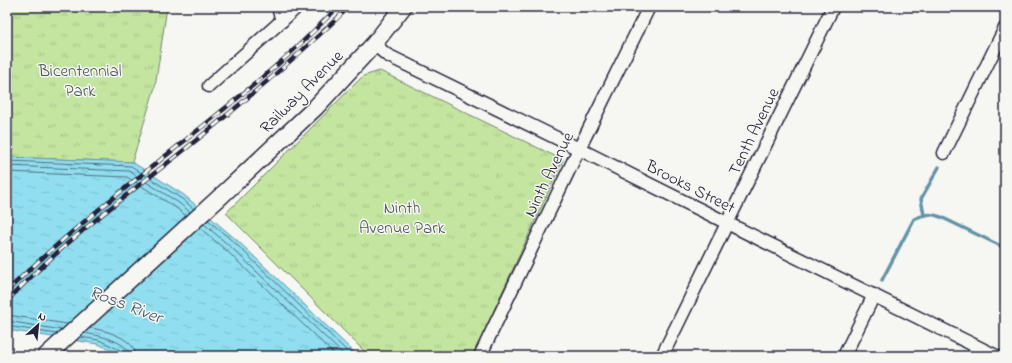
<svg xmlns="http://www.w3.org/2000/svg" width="1012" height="363" viewBox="0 0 1012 363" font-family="'Indie Flower',sans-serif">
  <defs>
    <pattern id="grass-tufts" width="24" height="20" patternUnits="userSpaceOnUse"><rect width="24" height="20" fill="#c3e59f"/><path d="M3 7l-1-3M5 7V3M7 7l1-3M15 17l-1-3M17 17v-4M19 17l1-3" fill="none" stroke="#a7c48a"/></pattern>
    <pattern id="water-ripples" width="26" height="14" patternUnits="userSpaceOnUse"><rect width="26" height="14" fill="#90deef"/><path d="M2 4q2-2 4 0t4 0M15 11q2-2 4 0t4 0" fill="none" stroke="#7cbece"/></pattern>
  </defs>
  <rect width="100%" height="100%" fill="#f6f6f2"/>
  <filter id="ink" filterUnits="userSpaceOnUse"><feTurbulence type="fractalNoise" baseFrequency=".025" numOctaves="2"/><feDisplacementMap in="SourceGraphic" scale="8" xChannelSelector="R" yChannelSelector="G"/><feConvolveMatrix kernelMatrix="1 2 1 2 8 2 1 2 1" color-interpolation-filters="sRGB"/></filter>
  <g filter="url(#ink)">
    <g fill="url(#grass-tufts)" stroke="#72846d">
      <polygon points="7,7 167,7 155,87 132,162 7,157"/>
      <polygon points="380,71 563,160 473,356 369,356 226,213 363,76"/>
    </g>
    <polygon fill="url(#water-ripples)" stroke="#6493a7" points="7,157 132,162 184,195 238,241 358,356 125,356 98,344 7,330"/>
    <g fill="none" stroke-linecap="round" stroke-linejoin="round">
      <g stroke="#4e6d83" stroke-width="1">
        <polyline points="7,161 131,166 182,199 194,209"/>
        <polyline points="7,166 129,171 179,203 190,212"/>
        <polyline points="7,172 127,177 175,207 186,216"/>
        <polyline points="208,220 236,244 352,356"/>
        <polyline points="204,224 232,248 345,356"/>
        <polyline points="200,228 228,252 336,356"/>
        <polyline points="7,315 67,324"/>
        <polyline points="7,321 62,330"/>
        <polyline points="7,326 57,334"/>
        <path d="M90 328C105 330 135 338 136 356"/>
        <path d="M84 333C97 335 129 341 130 356"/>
        <polyline points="80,337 99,340 122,351 125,356"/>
      </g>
      <g stroke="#6493a7" stroke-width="3.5">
        <polyline points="924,215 921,199 939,167"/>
        <path d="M882 280 914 219C925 214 930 213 941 217L1005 248"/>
      </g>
      <g stroke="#22223b" stroke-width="15">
        <g id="minor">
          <polyline points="278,7 282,21"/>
          <polyline points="374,44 387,55 579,149 727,223 996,356"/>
          <polyline points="209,86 297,7"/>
          <polyline points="944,153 1005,28"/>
          <polyline points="480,356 579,149 649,7"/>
          <polyline points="662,356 833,7"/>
          <polyline points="844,356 874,295"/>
        </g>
      </g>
      <g stroke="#22223b" stroke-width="19">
        <polyline id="major" points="46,356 220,197 315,108 374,44 403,7"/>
      </g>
      <use href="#minor" stroke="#f6f6f2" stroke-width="12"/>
      <use href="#major" stroke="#f6f6f2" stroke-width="16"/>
      <g stroke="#22223b" stroke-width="4.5">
        <g id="rail">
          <path d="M7 291C91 209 188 142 277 65 298 47 318 27 338 7"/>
          <path d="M7 301C59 246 120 200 179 154 238 107 295 59 349 7"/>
        </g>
      </g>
      <use href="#rail" stroke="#f6f6f2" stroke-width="3" stroke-dasharray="9" stroke-linecap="butt"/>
    </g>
  </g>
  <g text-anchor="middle" stroke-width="3" stroke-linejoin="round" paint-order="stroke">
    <g font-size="17" fill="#4a5354" stroke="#f6f6f2">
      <text x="80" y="76">Bicentennial<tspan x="80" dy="20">Park</tspan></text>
      <text x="402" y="213">Ninth<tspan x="402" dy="20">Avenue Park</tspan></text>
    </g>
    <g font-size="17" fill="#22223b" stroke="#f6f6f2">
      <text transform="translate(301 91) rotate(-45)" y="6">Railway Avenue</text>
      <text transform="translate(753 131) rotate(-64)" y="6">Tenth Avenue</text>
      <text transform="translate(548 174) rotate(-64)" y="6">Ninth Avenue</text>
      <text transform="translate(691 186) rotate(27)" y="6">Brooks Street</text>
    </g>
    <g font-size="18" font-style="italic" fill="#435a71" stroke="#f6f6f2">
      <text transform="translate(126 304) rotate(21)" y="6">Ross River</text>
    </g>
  </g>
  <rect width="1012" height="363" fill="none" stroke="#f6f6f2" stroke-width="24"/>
  <rect x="12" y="12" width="988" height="339" fill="none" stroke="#22223b" stroke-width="1.5" filter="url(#ink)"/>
  <g transform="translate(38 325) rotate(27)" stroke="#f6f6f2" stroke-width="3" paint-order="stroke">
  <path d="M0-3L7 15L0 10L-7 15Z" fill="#22223b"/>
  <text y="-6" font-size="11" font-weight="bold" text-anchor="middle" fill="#22223b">N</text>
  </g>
</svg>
